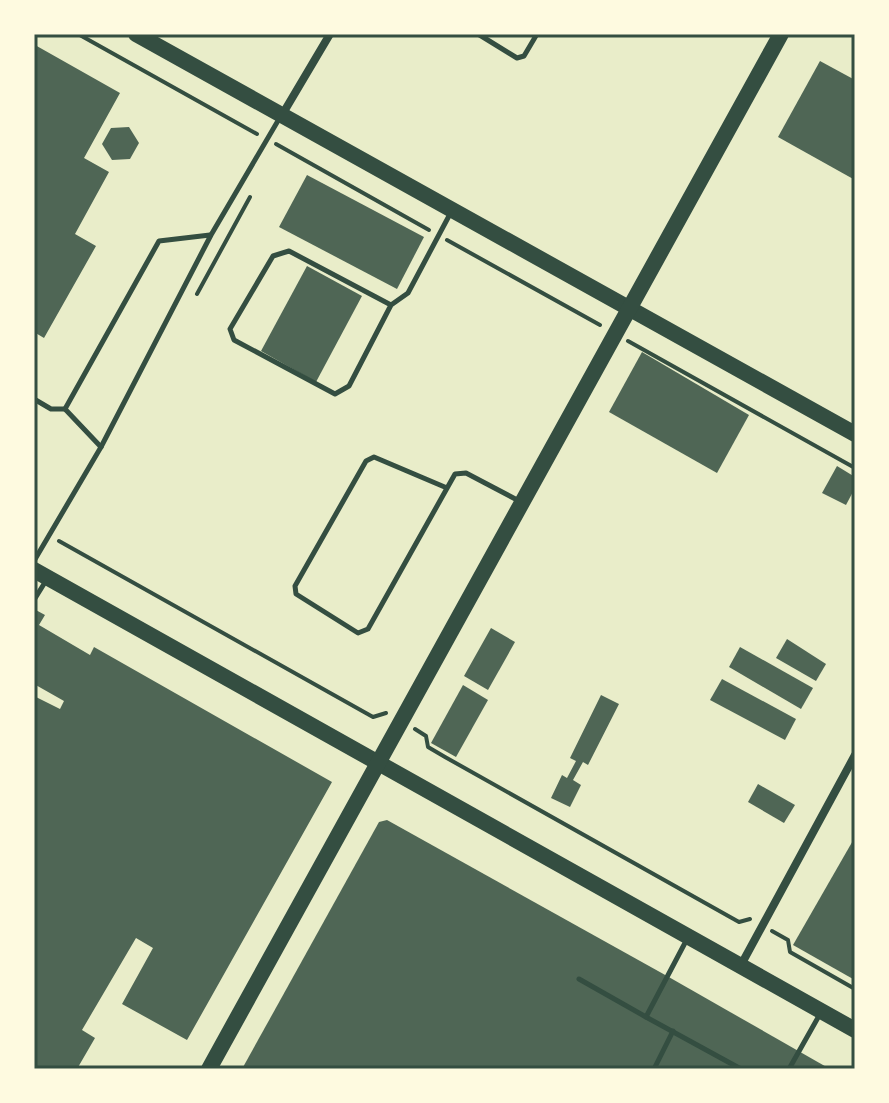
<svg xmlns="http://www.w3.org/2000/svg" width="889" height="1103" viewBox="0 0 889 1103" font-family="Rubik,sans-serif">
  <rect width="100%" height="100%" fill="#e9edc9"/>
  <g fill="#4f6655">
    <polygon points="35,45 120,93 84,158 109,172 75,234 96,246 44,338 34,332"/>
    <polygon points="820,61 855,80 855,180 778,137"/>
    <polygon points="129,127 139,143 130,159 112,160 102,144 111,128"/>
    <polygon points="307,175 424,237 397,289 279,227"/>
    <polygon points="307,266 362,296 316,382 261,351"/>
    <polygon points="642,352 749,415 717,473 609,412"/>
    <polygon points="837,466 855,477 855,488 846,505 822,493"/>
    <polygon points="34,609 45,615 39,625 90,655 94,647 332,782 187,1040 122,1004 153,948 136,938 82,1030 95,1038 77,1069 34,1069 34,696 60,709 64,701 34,684"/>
    <polygon points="491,628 515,642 488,690 464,676"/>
    <polygon points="787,639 826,664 816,681 776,658"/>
    <polygon points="740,647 813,688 801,709 729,667"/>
    <polygon points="722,679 796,719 785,740 710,700"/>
    <polygon points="463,685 488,700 456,757 431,743"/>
    <polygon points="601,695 619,704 588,765 583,762 573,780 581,785 570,807 551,798 562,775 567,778 576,761 570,758"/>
    <polygon points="758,784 795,805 784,823 748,802"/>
    <polygon points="387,820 667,976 830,1069 242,1069 379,822"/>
    <polygon points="855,837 855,975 853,979 793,945"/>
  </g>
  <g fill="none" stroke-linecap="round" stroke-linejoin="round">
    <g stroke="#344e41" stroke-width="4">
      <polyline points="78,34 257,134"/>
      <polyline points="276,144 429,230"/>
      <polyline points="447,240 600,325"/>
      <polyline points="197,294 250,197"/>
      <polyline points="628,341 855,468"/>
      <polyline points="59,541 373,717 386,713"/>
      <polyline points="415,729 426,736 428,747 445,757 739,922 750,919"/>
      <polyline points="772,931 788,940 790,952 855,989"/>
    </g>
    <g stroke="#344e41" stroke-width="5">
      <polyline points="478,34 517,58 524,56 537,34"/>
      <polyline points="391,305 289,251 273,256 230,329 234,340 335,394 349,386 391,305 408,293 450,214"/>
      <polyline points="34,399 51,409 65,409"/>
      <polyline points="101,447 65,409 159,241 210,235"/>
      <polyline points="447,488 374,457 366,461 295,586 296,594 358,633 368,629 455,474 466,473 521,502"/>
      <polyline points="34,561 101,447 211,235 279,119"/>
      <polyline points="34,600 47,579"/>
      <polyline points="686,941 646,1017 741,1069"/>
      <polyline points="579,979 646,1017"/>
      <polyline points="654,1069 673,1031"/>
      <polyline points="789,1069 820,1014"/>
    </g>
    <g stroke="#344e41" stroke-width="8">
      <polyline points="282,115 330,34"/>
      <polyline points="741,965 855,755"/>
    </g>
    <g stroke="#344e41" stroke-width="16">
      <polyline points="136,34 855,434"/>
      <polyline points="34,570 855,1030"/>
    </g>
    <polyline stroke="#344e41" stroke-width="16" points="209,1069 781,34"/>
  </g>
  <rect width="889" height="1103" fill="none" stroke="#fefae0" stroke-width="72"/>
  <rect x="36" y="36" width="817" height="1031" fill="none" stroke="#344e41" stroke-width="3"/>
</svg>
